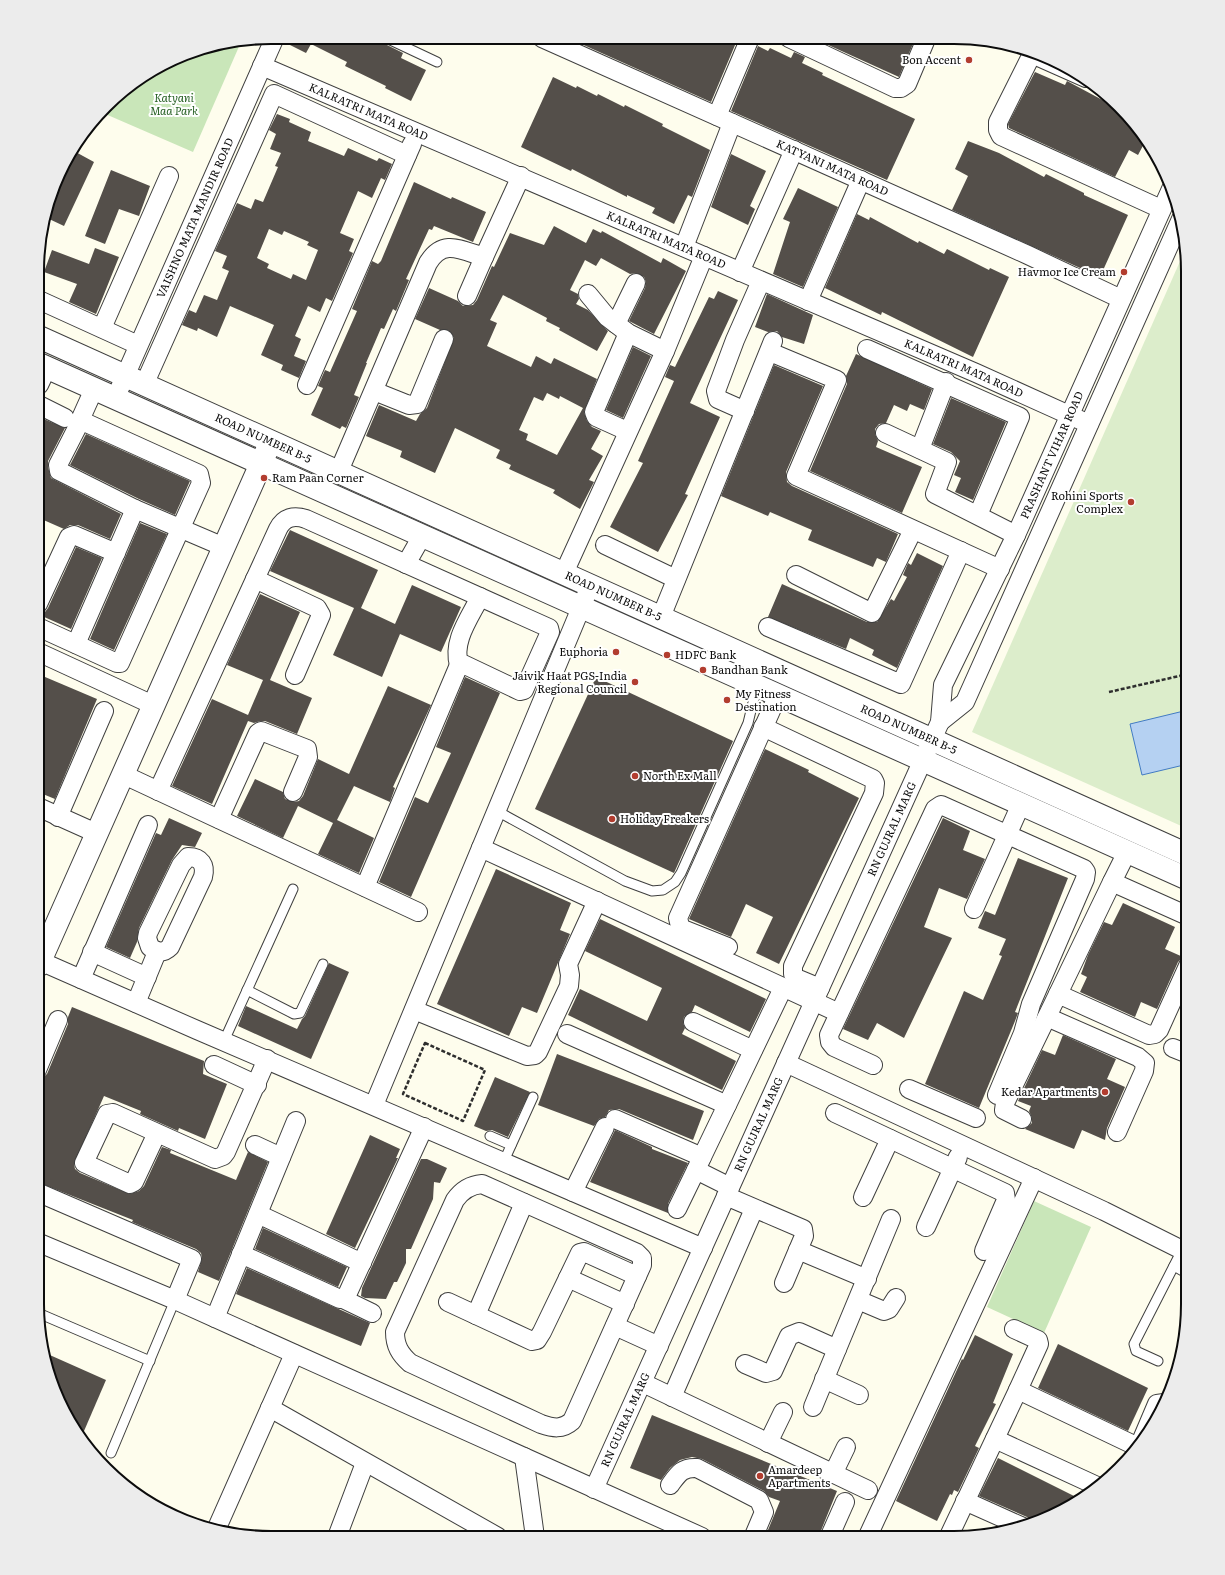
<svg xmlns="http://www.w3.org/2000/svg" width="1225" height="1575" viewBox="0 0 1225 1575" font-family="Literata,serif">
  <rect width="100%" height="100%" fill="#fefded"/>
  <g fill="#c9e6b9">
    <polygon points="241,42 193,152 103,113 117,95 196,50"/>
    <polygon points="1034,1201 1091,1227 1044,1333 987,1307"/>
  </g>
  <polygon fill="#dcedcb" points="1185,250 1188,271 1188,829 972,732"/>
  <polygon fill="#b5d1f2" stroke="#427bc3" points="1188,710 1188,764 1142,775 1130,724"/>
  <g fill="#544f4a" fill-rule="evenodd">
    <polygon points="285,37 378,37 381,42 403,53 401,58 426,70 411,101 385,88 386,86 345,66 347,62 311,44 306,53 284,42"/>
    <polygon points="568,38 738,38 711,102"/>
    <polygon points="815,39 915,39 899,77"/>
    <polygon points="758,46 768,51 770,48 791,58 794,52 805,57 802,63 823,73 822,75 915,119 887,180 731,111"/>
    <polygon points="1035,72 1065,85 1067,81 1123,111 1130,117 1146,140 1138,155 1129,150 1115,177 1009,128 1008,124"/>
    <polygon points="553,77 576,88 577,86 597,96 598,94 624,107 625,105 663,124 662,126 710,150 692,197 688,195 674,224 652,213 655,208 627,195 627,197 572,169 571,171 521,147"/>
    <path d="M277 114 290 119 289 122 311 132 308 141 344 156 348 148 377 161 379 158 392 164 385 180 381 178 372 198 358 191 340 233 354 239 349 251 353 253 332 301 326 298 320 312 308 306 295 336 301 339 294 356 306 361 299 378 281 370 283 365 261 355 274 325 230 306 217 337 198 328 197 331 182 325 189 310 196 313 204 295 217 300 229 271 222 268 227 256 215 251 237 203 251 209 255 199 263 202 278 167 275 166 281 153 270 149 276 134 269 130ZM269 229 282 235 284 231 309 242 307 245 318 250 306 280 293 274 291 279 267 268 269 264 257 258Z"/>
    <polygon points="968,141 999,153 1044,177 1046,174 1084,193 1084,195 1128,215 1100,277 952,210 968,176 955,169"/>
    <polygon points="72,150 94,162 64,226 47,218 60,188 57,187 68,154"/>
    <polygon points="731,154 766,171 750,206 755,209 748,225 711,207"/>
    <polygon points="111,170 150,186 139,216 119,209 105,244 85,236"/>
    <polygon points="414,182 451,199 452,197 486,212 473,242 434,226 432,230 429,229 406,279 409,280 396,311 393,309 384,329 381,328 366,363 367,363 354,395 359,397 346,428 342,426 340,429 311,415 323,388 318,386 325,370 330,372 357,311 352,309 372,261 378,264 381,261"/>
    <polygon points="798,188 838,207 803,287 773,274 790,222 783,219"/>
    <polygon points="857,214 869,220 870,217 918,243 919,241 944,254 947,249 989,270 990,268 1009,277 973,357 882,312 881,315 825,288"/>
    <path d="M554 226 586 243 593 229 601 233 602 231 661 263 663 258 686 271 654 334 629 321 645 288 646 282 644 277 636 273 630 274 601 258 596 266 585 260 570 290 578 294 579 299 576 304 588 310 608 331 597 351 559 330 560 328 546 321 547 318 503 295 490 320 497 323 487 346 531 367 536 356 551 364 554 358 597 379 584 412 587 421 592 427 601 431 591 449 603 456 589 480 594 482 580 509 553 493 555 490 509 469 511 465 496 458 500 450 455 428 435 473 400 457 402 451 366 436 379 405 416 421 420 414 427 408 454 338 448 330H440L415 319 429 288 458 301 463 306 473 305 477 300 492 266 494 267 510 233 544 245ZM547 393 559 399 560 396 583 408 557 455 526 440 528 434 519 430 534 397 543 401Z"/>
    <polygon points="95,248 119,257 96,314 69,302 77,284 44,272 52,250 89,264"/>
    <polygon points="718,291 738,300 690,403 720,417 685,494 688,495 658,552 610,527 643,463 638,461 674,381 665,377 670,365 675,367 709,297 714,299"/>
    <polygon points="767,294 813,315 804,344 782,337 777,331 768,332 755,327"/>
    <polygon points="633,347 651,356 623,418 606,410"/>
    <polygon points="856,354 932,389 924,410 910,404 907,411 894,405 886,423 879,424 875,429 875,434 878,441 876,447 922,467 902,513 810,471 847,384 846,376"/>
    <polygon points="774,365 823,386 786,472 787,482 792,486 898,534 886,562 877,558 873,567 808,540 812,530 770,512 768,516 721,496"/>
    <polygon points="951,398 1006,422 973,500 955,492 961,478 954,475 960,461 951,452 933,444"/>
    <polygon points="39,417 65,428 48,461 48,467 51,478 121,514 110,539 78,525 70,525 64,529 39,518"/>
    <polygon points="86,434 190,481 175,515 139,499 70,465"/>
    <polygon points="140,523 167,534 114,650 90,639"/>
    <polygon points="290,530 378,570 361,608 395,624 412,585 461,607 441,652 400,634 382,677 333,655 354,608 270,571"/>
    <polygon points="76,547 102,558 71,629 42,616 48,608"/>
    <polygon points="917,553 943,566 897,668 872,655 874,650 850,638 846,649 768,617 782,584 867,622 877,622 891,599 894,601 907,577 903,575 908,563 911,565"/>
    <polygon points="260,594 300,612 270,680 312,698 297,734 265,721 260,721 254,723 248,721 212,804 172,786 212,699 248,715 263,680 227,665"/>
    <polygon points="38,674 97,699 55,799 38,792"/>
    <polygon points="465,677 500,693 411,897 379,882 415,797 428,803 451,753 436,747"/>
    <polygon points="596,677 733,741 674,873 535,809"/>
    <polygon points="388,686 431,705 393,787 395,788 390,802 354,786 337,820 374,838 359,873 318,854 333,823 298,806 283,838 237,816 255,779 283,792 285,799 294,802 299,801 303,796 318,759 349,774"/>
    <polygon points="765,749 809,770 808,772 859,798 779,964 756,953 773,917 746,904 731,937 689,919"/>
    <polygon points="169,818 202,833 195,847 182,845 172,860 139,928 137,942 130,958 106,947 156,833 161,835"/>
    <polygon points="943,818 970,831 963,850 985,859 967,899 939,888 924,927 952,938 904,1038 877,1023 868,1040 843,1029"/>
    <polygon points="1018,858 1068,878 1015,1012 1018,1013 1015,1021 979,1108 925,1084 964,991 983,1000 1002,956 999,955 1006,939 978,928 985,911 995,915"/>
    <polygon points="496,869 571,903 560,930 570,934 537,1013 522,1007 509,1036 437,1004"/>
    <polygon points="1123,903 1175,927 1165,949 1183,957 1178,962 1157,1009 1141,1002 1135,1017 1080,992 1087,977 1081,974 1088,955 1104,922 1112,925"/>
    <polygon points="600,919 766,999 750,1032 695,1005 692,1012 684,1017 683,1023 685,1028 682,1034 736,1061 722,1090 568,1015 580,989 647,1021 662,988 585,951"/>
    <polygon points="329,963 349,972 311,1059 238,1026 246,1006 297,1029 302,1019 305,1016"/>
    <polygon points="72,1007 204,1061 203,1074 227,1084 205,1139 179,1128 178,1131 140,1114 141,1111 104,1096 74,1164 75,1169 80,1173 130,1194 139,1191 144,1186 162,1147 171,1150 170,1153 236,1180 248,1152 268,1162 219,1281 198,1272 202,1258 201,1253 196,1249 132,1222 133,1220 37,1182 37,1088 41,1079 47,1074 68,1024 68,1017"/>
    <polygon points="1063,1035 1116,1059 1107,1079 1125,1087 1107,1128 1105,1140 1082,1130 1074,1149 1025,1129 1032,1123 1032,1118 1029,1111 1031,1106 1018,1101 1042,1050 1055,1055"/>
    <polygon points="557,1054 704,1111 693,1140 619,1109 609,1110 605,1117 599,1119 594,1126 538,1105"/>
    <polygon points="495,1077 530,1092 508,1137 492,1130 486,1131 474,1126"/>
    <polygon points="615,1130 652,1147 652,1149 688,1163 668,1204 668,1213 590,1182"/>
    <polygon points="370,1135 400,1149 396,1158 398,1158 355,1248 326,1234"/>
    <polygon points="421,1159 427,1159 447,1168 440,1183 434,1182 433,1199 411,1249 406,1249 406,1263 397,1282 394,1282 386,1299 365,1298 361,1296 362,1288"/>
    <polygon points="263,1228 347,1267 338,1287 255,1249"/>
    <polygon points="247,1268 370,1323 361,1346 236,1294"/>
    <polygon points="975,1335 1013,1354 993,1403 996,1404 975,1446 979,1448 958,1492 954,1490 952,1495 950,1494 937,1521 896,1501 962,1359 963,1360"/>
    <polygon points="1058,1344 1148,1388 1128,1431 1038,1388"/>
    <polygon points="43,1352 106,1380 81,1438 68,1421 45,1364"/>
    <polygon points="652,1415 837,1491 818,1538 787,1538 768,1530 780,1501 769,1497 764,1491 702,1459 692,1457 680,1460 670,1468 661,1480 630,1468"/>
    <polygon points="998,1458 1080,1499 1071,1507 1032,1523 1027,1517 979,1496"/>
  </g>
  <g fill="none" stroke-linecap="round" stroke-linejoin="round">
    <g stroke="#3f3f3f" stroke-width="11">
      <g id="service">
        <polyline points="384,37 437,62"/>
        <polyline points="497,811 625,881 652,891 663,890 675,882 681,873 748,723 757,686"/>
        <polyline points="247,990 294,1014 300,1013 323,964"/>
        <polyline points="224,1041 293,889"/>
        <polyline points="490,1136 511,1145"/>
        <polyline points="504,1161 533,1097"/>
        <polyline points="1174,1266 1188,1274"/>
        <polyline points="38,1313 150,1361"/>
        <polyline points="1158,1361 1136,1351 1134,1344 1182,1250"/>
        <polyline points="111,1453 175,1300"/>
      </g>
    </g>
    <g stroke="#3f3f3f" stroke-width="20">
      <g id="minor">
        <path id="s1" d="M542 38 1028 255 1121 299"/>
        <polyline points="789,38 895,88 901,88 907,84 926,39"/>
        <path id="s2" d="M262 66 976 373 1089 424"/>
        <polyline points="1086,78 1032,54 998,122 998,130 1001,136 1161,209"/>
        <polyline points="717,116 750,38"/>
        <polyline points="684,247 732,123"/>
        <polyline points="740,272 794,150"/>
        <polyline points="588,294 607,317 628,333 665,351"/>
        <polyline points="467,296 484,257"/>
        <polyline points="39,300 138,345"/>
        <polyline points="808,301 861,180"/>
        <polyline points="616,324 636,283"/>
        <polyline points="102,328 169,176"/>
        <polyline points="867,349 1020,417 978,515"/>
        <polyline points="770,352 837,380 796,476 1000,569"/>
        <polyline points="39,385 47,368"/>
        <polyline points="144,385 274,94 407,155"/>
        <polyline points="307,385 412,144"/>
        <polyline points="374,391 409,405 417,404 444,339"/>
        <path id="s3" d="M115 399 275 37"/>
        <polyline points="39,405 65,418"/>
        <polyline points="745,411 718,399 716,391 735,340 761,281"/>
        <polyline points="81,420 58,465 59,471 135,509 224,547"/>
        <polyline points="627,431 596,417 594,412 628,333"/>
        <polyline points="885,433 947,462 935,494 1016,535"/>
        <polyline points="920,449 946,382"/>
        <path d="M339 471 428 263C443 238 461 250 484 257L521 176"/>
        <polyline points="605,545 676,579"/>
        <polyline points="406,564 422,536"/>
        <polyline points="564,573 665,351 704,256"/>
        <polyline points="796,575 872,613 913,530"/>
        <polyline points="255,579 317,608 321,615 295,675"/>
        <polyline points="38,604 69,537 74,535 116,553"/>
        <polyline points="661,617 773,341"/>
        <polyline points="38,627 117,663 120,663 201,483 199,474 82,421 81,418 94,389"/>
        <polyline points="768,627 901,684 961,551"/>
        <polyline points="76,644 135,509"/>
        <polyline points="38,652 153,705"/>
        <path d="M459 665C452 641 469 619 480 597"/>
        <polyline points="940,722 965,702 1181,219"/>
        <polyline points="763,727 873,779 875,783 874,793 793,966 793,974 796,978 820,988"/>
        <polyline points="122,774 418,912"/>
        <path d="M158 791 278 529C284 517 294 515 306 519L549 628 550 632 524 690 520 691 463 664 459 665 365 887"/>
        <polyline points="38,807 96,833"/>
        <polyline points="58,817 104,711"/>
        <polyline points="219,819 258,733 261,731 307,749 308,757 293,792"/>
        <polyline points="481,848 839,1013"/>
        <polyline points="1127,852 1112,882 1188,916"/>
        <path d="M188 857C201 857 206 865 203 877L170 947C163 954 157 952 150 947L147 938 148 933 181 865Z"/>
        <polyline points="974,909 1021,804"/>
        <polyline points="728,947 683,929 680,926 678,918 778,695"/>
        <polyline points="92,952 147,977"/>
        <polyline points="40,961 197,1030 703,1248"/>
        <polyline points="81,979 148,825"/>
        <polyline points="1058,994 1112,882"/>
        <polyline points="136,1003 157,952"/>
        <polyline points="414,1010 527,1056 535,1055 538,1052 569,986 570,975 568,964 597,901"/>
        <polyline points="1047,1017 1138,1057 1145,1063 1144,1071 1117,1132"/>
        <polyline points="693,1022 753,1050"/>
        <polyline points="567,1034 727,1105 702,1157"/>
        <polyline points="1173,1048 1188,1054"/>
        <polyline points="786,1063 1104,1211 1188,1253"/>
        <polyline points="214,1065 257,1085"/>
        <polyline points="873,1065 834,1047 830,1042 829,1035 935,809 941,805 1084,869 1086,872 1085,879 1031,1004 1023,1033 997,1095"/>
        <polyline points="37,1070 58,1020"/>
        <polyline points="909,1089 976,1118"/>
        <polyline points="374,1105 590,586"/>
        <polyline points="727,1105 783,988"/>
        <polyline points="835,1113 1005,1193 1006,1200 984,1251"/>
        <polyline points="615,1119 702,1157 696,1170 730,1187"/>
        <polyline points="1022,1119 1004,1110 1005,1103 1058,994 1149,1035 1155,1034 1159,1030 1188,966"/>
        <polyline points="157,1133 134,1182 130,1184 84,1163 107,1114 113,1113 215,1159 223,1156 226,1152 267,1059"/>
        <polyline points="255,1145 281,1157"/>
        <path d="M482 1184 637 1253 642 1258V1265L572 1421C562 1430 553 1428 541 1424L410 1363C400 1354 395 1346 395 1332L455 1200C462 1190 470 1185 482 1184Z"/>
        <polyline points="37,1192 192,1259 175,1300"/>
        <polyline points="573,1192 605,1127"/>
        <polyline points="726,1196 803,1229 804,1236 784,1283"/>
        <polyline points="863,1197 890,1139"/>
        <polyline points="677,1209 696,1170"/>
        <polyline points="258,1214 362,1263"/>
        <polyline points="926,1227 958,1157"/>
        <polyline points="37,1242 175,1300 702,1537"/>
        <polyline points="798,1250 867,1279"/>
        <polyline points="241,1254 340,1299 346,1297 424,1127"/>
        <polyline points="568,1278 625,1304"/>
        <polyline points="343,1299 372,1313"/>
        <polyline points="858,1300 884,1311 889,1309 896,1298"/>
        <polyline points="448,1302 476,1315 524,1203"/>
        <polyline points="476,1315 532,1341 537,1340 542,1332 580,1253 584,1252 637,1276"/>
        <polyline points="215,1318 296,1121"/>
        <polyline points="615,1326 659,1346"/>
        <polyline points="1014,1329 1038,1340 1039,1344 1018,1390"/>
        <polyline points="745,1364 766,1373 773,1371 789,1336 799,1332 837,1349 891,1219"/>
        <polyline points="824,1379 859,1395"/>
        <polyline points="643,1383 868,1490"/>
        <polyline points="672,1397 754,1209"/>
        <polyline points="813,1407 837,1349"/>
        <polyline points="270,1408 498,1537"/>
        <polyline points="995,1439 1097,1486"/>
        <polyline points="768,1443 783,1412"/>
        <polyline points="1140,1444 1157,1404 1164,1403"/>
        <polyline points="524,1457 535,1537"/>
        <polyline points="833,1474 846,1447"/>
        <path d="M670 1485C678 1474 682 1467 697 1468L759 1500 764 1512 753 1538"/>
        <path id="s4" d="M594 1489 940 722 943 685 1016 535 1171 189"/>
        <polyline points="965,1501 1023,1527"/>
        <polyline points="216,1530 294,1354"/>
        <polyline points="337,1537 365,1463"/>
        <polyline points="829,1538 845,1502"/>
        <polyline points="867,1538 1034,1178"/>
        <polyline points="948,1538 1018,1390 1138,1447"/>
      </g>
    </g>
    <g stroke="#3f3f3f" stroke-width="24">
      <g id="tertiary">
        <path id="s5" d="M39 337 1188 855"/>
        <polyline points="39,364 1188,879"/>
        <polyline points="38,966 267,450"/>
      </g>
    </g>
    <g stroke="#2e2e2e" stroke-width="2.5" stroke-dasharray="4 2" stroke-linecap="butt">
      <polyline points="1109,692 1188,674"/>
      <polygon points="425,1043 485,1070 463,1121 403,1094"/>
    </g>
    <use href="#service" stroke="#fff" stroke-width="9"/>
    <use href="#minor" stroke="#fff" stroke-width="18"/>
    <use href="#tertiary" stroke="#fff" stroke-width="22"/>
  </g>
  <g fill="#b23d2f" stroke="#fff" stroke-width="1.5">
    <circle cx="969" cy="60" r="4"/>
    <circle cx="1124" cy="272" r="4"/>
    <circle cx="264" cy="478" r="4"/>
    <circle cx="1131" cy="502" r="4"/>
    <circle cx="616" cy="652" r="4"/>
    <circle cx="667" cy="655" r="4"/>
    <circle cx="703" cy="670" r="4"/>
    <circle cx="635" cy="682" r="4"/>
    <circle cx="727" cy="700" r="4"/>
    <circle cx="635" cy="776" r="4"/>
    <circle cx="612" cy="819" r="4"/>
    <circle cx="1105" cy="1092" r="4"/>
    <circle cx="760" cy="1476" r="4"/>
  </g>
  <g text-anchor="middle" stroke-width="4" stroke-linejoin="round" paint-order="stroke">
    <g font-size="11" fill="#0c0c0c" stroke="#fff" text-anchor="start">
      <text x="961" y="64" text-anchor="end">Bon Accent</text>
      <text x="1116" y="276" text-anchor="end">Havmor Ice Cream</text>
      <text x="272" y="482">Ram Paan Corner</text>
      <text x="1123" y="500" text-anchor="end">Rohini Sports<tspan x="1123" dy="13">Complex</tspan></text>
      <text x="608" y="656" text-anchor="end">Euphoria</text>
      <text x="675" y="659">HDFC Bank</text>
      <text x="711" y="674">Bandhan Bank</text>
      <text x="627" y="680" text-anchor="end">Jaivik Haat PGS-India<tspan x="627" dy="13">Regional Council</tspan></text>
      <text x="735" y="698">My Fitness<tspan x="735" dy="13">Destination</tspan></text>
      <text x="643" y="780">North Ex Mall</text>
      <text x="620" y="823">Holiday Freakers</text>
      <text x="1097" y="1096" text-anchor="end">Kedar Apartments</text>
      <text x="768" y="1474">Amardeep<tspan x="768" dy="13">Apartments</tspan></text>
    </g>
    <g font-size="11" font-style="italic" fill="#255f22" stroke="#fff">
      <text x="174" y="102">Katyani<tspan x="174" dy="13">Maa Park</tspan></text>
    </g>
    <g font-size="11" fill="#0c0c0c" stroke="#fff">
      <text dy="4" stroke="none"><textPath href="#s2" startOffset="116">KALRATRI MATA ROAD</textPath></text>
      <text dy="4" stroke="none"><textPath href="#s1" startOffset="318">KATYANI MATA ROAD</textPath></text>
      <text dy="4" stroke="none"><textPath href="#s3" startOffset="198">VAISHNO MATA MANDIR ROAD</textPath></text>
      <text dy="4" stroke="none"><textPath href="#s2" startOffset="440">KALRATRI MATA ROAD</textPath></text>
      <text dy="4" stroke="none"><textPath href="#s2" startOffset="764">KALRATRI MATA ROAD</textPath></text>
      <text dy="4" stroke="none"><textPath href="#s5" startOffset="246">ROAD NUMBER B-5</textPath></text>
      <text dy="4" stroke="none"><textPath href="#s4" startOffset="1133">PRASHANT VIHAR ROAD</textPath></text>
      <text dy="4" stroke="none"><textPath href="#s5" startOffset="630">ROAD NUMBER B-5</textPath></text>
      <text dy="4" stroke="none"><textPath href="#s5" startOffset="954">ROAD NUMBER B-5</textPath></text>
      <text dy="4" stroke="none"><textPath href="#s4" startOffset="724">RN GUJRAL MARG</textPath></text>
      <text dy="4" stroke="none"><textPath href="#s4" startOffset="400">RN GUJRAL MARG</textPath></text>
      <text dy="4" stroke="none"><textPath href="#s4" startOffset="76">RN GUJRAL MARG</textPath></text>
    </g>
  </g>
  <path d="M0 0H1225V1575H0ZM271 44H954A227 227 0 0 1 1181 271V1304A227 227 0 0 1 954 1531H271A227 227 0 0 1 44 1304V271A227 227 0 0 1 271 44Z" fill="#ececec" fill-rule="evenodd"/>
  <path fill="none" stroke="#0c0c0c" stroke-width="2" d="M271 44H954A227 227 0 0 1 1181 271V1304A227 227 0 0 1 954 1531H271A227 227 0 0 1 44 1304V271A227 227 0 0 1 271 44Z"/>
</svg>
